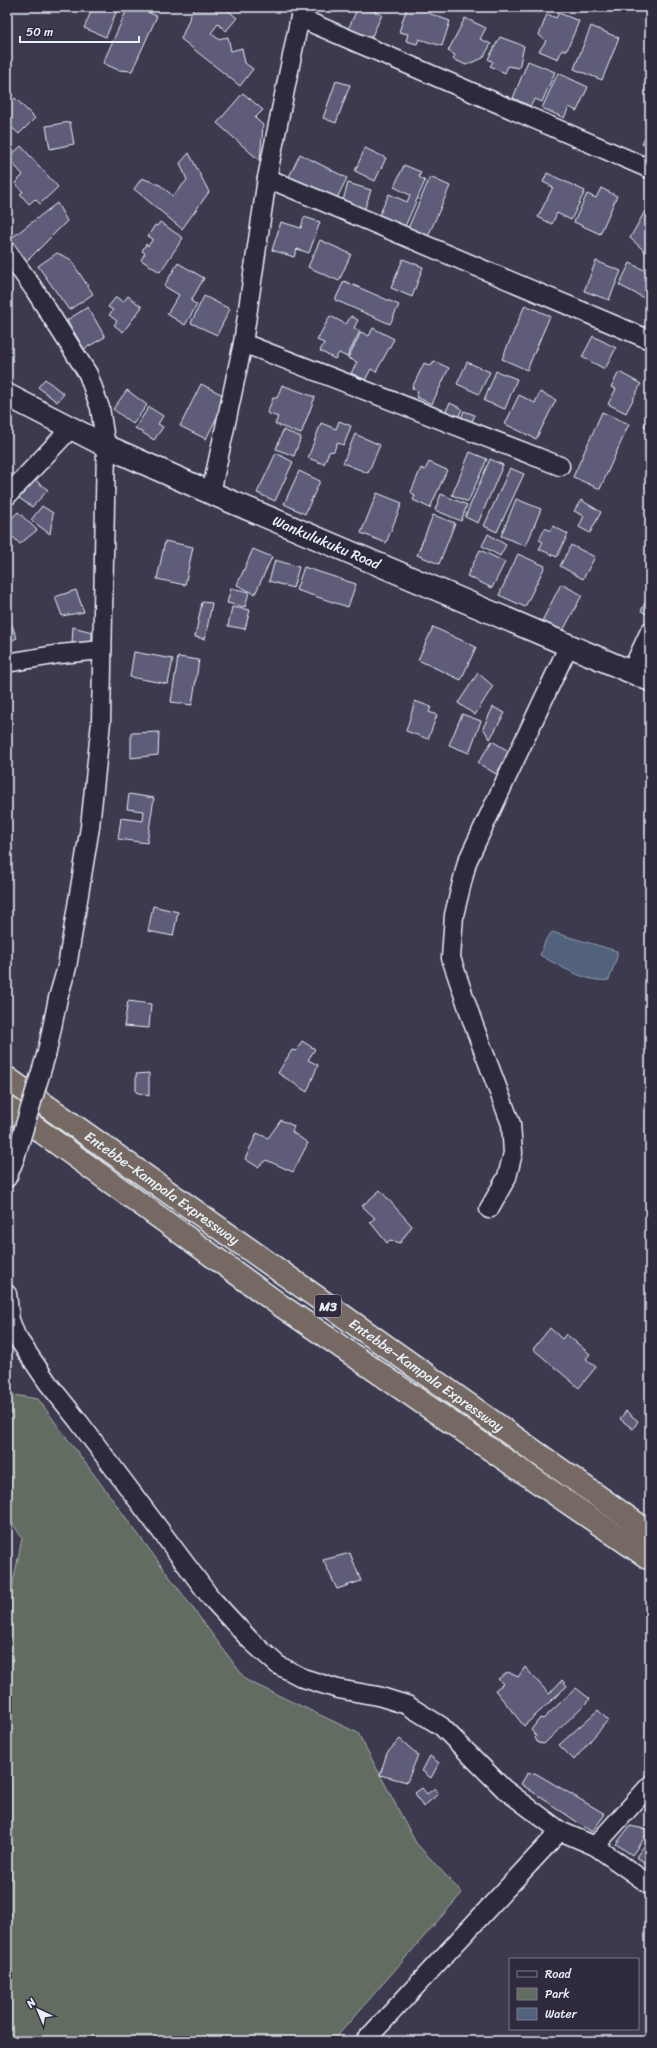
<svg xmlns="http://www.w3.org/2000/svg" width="657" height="2048" viewBox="0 0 657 2048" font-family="Sriracha,sans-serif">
  <rect width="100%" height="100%" fill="#3d394f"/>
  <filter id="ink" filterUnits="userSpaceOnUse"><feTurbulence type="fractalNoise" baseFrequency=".025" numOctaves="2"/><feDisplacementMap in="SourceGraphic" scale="8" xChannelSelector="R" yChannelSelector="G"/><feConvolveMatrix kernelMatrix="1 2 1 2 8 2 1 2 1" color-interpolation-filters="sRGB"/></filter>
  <g filter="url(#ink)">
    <polygon fill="#626c60" stroke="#a5aeac" points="7,1394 38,1399 246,1680 358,1733 416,1843 462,1893 333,2041 7,2041 7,1613 22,1538 7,1515"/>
    <path fill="#52627c" stroke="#8e9bae" d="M552 932 617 951V957L609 980C589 984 557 965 540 955L546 939Z"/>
    <g fill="#5e5b79" stroke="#e8f1f8">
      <polygon points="93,7 116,7 117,10 106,37 84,28"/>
      <polygon points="128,7 136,7 157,16 132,71 118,70 103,63"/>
      <polygon points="194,7 224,7 237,18 226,31 218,24 211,33 218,39 228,37 231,51 242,48 245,63 253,69 240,86 181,39"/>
      <polygon points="358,7 365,7 382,15 368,44 346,34"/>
      <polygon points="407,7 430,7 428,13 450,21 442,46 419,39 417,44 406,41 408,34 399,32"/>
      <polygon points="559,13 579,21 567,50 562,50 558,59 539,51 546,41 539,35 547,14 556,18"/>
      <polygon points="465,18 486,28 480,39 491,44 483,58 466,65 453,59 455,55 448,51"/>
      <polygon points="591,26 619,38 602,80 574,69"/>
      <polygon points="500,37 524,46 519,68 508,66 505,73 490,66 493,62 488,59"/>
      <polygon points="528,61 555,72 542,102 535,99 530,106 513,98"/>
      <polygon points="558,73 588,87 577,111 569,107 564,118 542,108"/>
      <polygon points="336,81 350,85 336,123 323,118"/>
      <polygon points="243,93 263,110 255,118 263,125 260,161 217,123"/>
      <polygon points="15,98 35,118 19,134 7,123 7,106"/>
      <polygon points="70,122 74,144 50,149 46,126"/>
      <polygon points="650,128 650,147 642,143"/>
      <polygon points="21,146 58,187 40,204 35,199 29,204 20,194 23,192 15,183 23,175 8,158"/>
      <polygon points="365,148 386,158 375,181 355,171"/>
      <polygon points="189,153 209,192 182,229 134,189 142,178 160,185 173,196 187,180 180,163"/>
      <polygon points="300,154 347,178 336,200 289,177"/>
      <polygon points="404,165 421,172 419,177 425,181 403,231 377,220 389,194 407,202 410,195 394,187"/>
      <polygon points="547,173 585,191 571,220 557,213 552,224 538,217 553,187 543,182"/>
      <polygon points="430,177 450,186 426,241 406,233"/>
      <polygon points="348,183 371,190 364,211 342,204"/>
      <polygon points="601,188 617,196 600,234 574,222 587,194 596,198"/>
      <polygon points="57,203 67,221 26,262 10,239"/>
      <polygon points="645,211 650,214 650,256 630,238"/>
      <polygon points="304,217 320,222 309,253 297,249 294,257 272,250 281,222 301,228"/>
      <polygon points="160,222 183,238 160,272 141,260 145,253 142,251 146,244 148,246 153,239 148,236 155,225 157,226"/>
      <polygon points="320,240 351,254 339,281 308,267"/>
      <polygon points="57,253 70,259 93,294 69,310 38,266"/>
      <polygon points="403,259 423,267 412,297 391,288"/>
      <polygon points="596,261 621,271 609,300 584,291"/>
      <polygon points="178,263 204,278 191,301 197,305 185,325 167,314 179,295 164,286"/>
      <polygon points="630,263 650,273 650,295 648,300 619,285"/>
      <polygon points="344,281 399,305 390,324 335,300"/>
      <polygon points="128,296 142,307 123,332 114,325 117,321 109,315 113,310 108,307 116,297 123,302"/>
      <polygon points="204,296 230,309 217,335 191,323"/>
      <polygon points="525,305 550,316 527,370 502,359"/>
      <polygon points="88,307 105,337 84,349 67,320"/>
      <polygon points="330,316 346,324 351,316 358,320 354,328 360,331 347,357 339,353 335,359 320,351 324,343 317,340"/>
      <polygon points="373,328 394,339 376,372 371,369 365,380 351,373 357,362 348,358 361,332 369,336"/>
      <polygon points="593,336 616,348 605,369 582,357"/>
      <polygon points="434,361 449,368 432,404 416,397 418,391 412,388 424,363 431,366"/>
      <polygon points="467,362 490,372 479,394 457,384"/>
      <polygon points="496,371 517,379 505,409 484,401"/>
      <polygon points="619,372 641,384 626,413 608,404 616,389 611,387"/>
      <polygon points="45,379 64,394 57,402 38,387"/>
      <polygon points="201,384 227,397 206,439 180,426"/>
      <polygon points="282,385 315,397 301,434 275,424 278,417 267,413 273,398 277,398"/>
      <polygon points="127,390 147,405 133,424 113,409"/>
      <polygon points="540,392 556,400 536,439 505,424 519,395 535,403"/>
      <polygon points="450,403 462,409 454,426 441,420"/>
      <polygon points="149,407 163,416 158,424 163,427 154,440 135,428"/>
      <polygon points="464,411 475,415 468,429 458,425"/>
      <polygon points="602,412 629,424 600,489 573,477"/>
      <polygon points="650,413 650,429 644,426"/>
      <polygon points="339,421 351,426 344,445 337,443 334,451 329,452 324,464 308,458 321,423 336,429"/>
      <polygon points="283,430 301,437 294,456 276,449"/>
      <polygon points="355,434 380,445 368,473 343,463"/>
      <polygon points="470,452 487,459 468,502 452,495"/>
      <polygon points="276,453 293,462 275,501 257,493"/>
      <polygon points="490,459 503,465 478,523 465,517"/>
      <polygon points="429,462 447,470 430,508 413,500 415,496 411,492 421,468 425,470"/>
      <polygon points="510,468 524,474 497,532 484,526"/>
      <polygon points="299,471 320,481 305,514 284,504"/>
      <polygon points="35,480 48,490 32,507 19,498"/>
      <polygon points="377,493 402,503 386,543 361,533"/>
      <polygon points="441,494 467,505 461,521 435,510"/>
      <polygon points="516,499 541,509 526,546 501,536"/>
      <polygon points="581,500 601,512 590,533 579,527 584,516 574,511"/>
      <polygon points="42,506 53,513 50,534 31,520"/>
      <polygon points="18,512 37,530 20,544 7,531 7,523"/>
      <polygon points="433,515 455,523 439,564 417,555"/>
      <polygon points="553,526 568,534 557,557 539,549 543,542 539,540 545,528 550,531"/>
      <polygon points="488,534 506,545 500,556 482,546"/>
      <polygon points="165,541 193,547 185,585 157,579"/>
      <polygon points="571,545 595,557 583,579 560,566"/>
      <polygon points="253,549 272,557 255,594 237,585"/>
      <polygon points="480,550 505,562 492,588 467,576"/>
      <polygon points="518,554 545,566 525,607 499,595"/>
      <polygon points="275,560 299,567 293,588 269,581"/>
      <polygon points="304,567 356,584 348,607 296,590"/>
      <polygon points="561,584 582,595 563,631 542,621"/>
      <polygon points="231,588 249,592 245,607 227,603"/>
      <polygon points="76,590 84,612 62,616 55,597"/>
      <polygon points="647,599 650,600 650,616 641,611"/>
      <polygon points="202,602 212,603 205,639 195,637"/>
      <polygon points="232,607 250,610 245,629 228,626"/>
      <polygon points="9,618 17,638 7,643 7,619"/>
      <polygon points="73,627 92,632 92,645 72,644"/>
      <polygon points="433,627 476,647 461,680 418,660"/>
      <polygon points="134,652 173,659 168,684 130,677"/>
      <polygon points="178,657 199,660 192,705 171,702"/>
      <polygon points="478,673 493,686 475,715 458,703"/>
      <polygon points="415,701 431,707 429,712 437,715 428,739 406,731"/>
      <polygon points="493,707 505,713 490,739 483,728"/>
      <polygon points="462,714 481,721 469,753 449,745"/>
      <polygon points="159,732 158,755 131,758 131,733"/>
      <polygon points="492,741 510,752 496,774 478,763"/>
      <polygon points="129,794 154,798 147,843 118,839 121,818 143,821 144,811 127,809"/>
      <polygon points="153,906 178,912 173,936 148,931"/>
      <polygon points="128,1001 151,1004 149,1028 124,1026"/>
      <polygon points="302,1041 315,1049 308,1060 318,1065 307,1092 278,1073 292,1050 296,1051"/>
      <polygon points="149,1073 149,1096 136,1092 136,1074"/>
      <polygon points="281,1120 294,1126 292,1132 308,1143 293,1172 266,1160 258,1167 245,1159 257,1133 268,1138"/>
      <polygon points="380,1190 412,1226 400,1243 390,1240 387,1243 370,1222 375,1218 362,1206"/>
      <polygon points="550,1328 562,1339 566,1334 590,1354 586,1359 596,1367 579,1388 533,1349"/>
      <polygon points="626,1411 638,1421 633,1429 620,1419"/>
      <polygon points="350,1553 361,1581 337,1589 323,1560"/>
      <polygon points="525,1667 549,1694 562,1680 567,1686 524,1726 495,1690 503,1684 498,1679 508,1672 518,1677"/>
      <polygon points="576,1688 590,1699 544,1744 538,1743 535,1738 536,1736 531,1730 540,1718 543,1719"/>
      <polygon points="598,1710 608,1720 574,1760 559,1745"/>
      <polygon points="400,1739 418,1755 407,1782 380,1775 387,1753"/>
      <polygon points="430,1756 439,1763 431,1778 422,1771"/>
      <polygon points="535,1773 605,1814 592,1832 521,1784 527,1774"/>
      <polygon points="422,1788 427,1794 435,1788 438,1794 423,1807 415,1793"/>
      <polygon points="630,1826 650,1830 632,1855 616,1844"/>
      <polygon points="650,1838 650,1866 636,1857"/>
    </g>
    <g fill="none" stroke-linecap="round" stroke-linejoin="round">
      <g stroke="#e8f1f8" stroke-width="21">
        <g id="street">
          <polyline points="300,18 650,169"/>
          <polyline points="267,178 650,340"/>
          <polyline points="7,251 34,289 88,374 100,408 106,446 101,722 90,827 67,967 58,998 47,1052"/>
          <polyline points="243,343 560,466"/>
          <polyline points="211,493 243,343 267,178 302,7"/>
          <polyline points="7,496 71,428"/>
          <polyline points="7,663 60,654 102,650"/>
          <polyline points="631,672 650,631"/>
          <polyline points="7,1178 15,1158"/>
          <polyline points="489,1209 507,1177 513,1153 511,1124 474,1026 451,958 454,915 467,862 569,645"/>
          <polyline points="7,1294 10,1320 16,1336 48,1383 79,1422 211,1598 250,1640 278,1665 303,1678 338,1689 378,1696 407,1705 441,1726 504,1789 560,1831 595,1846 650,1885"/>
          <polyline points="595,1846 650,1785"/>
          <polyline points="365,2041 560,1831"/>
        </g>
      </g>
      <g stroke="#e8f1f8" stroke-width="25">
        <g id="secondary">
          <path id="s1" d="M7 395 106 446 211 493 650 680"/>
        </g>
      </g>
      <g stroke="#e8f1f8" stroke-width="25">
        <g id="highway">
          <path id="s2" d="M7 1078 650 1533"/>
          <polyline points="7,1107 280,1305 650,1559"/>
        </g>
      </g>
      <use href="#street" stroke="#2f2a3d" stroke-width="18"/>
      <use href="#secondary" stroke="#2f2a3d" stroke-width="22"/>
      <use href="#highway" stroke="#766964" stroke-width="22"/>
      <g stroke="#e8f1f8" stroke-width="21" stroke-linecap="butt">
        <polyline id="street-bridge" points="15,1158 47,1052"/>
      </g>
      <use href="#street-bridge" stroke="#2f2a3d" stroke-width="18"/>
    </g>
  </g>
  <g text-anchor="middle" stroke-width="3.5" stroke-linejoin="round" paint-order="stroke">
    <rect fill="#2f2a3d" stroke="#b0b5c0" stroke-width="1" x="315" y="1295" width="26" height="22" rx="3"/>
    <g font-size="13" font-weight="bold" fill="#e8f1f8">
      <text x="328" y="1311">M3</text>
    </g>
    <g font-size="14" fill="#e8f1f8" stroke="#2f2a3d">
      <text dy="5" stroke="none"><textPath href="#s1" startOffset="352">Wankulukuku Road</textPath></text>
      <text dy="5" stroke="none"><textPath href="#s2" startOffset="190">Entebbe–Kampala Expressway</textPath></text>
      <text dy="5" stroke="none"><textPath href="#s2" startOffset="514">Entebbe–Kampala Expressway</textPath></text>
    </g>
  </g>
  <rect width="657" height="2048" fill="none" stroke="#2f2a3d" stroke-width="24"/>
  <rect x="12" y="12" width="633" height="2024" fill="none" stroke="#e8f1f8" stroke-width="1.5" filter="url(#ink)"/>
  <rect x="509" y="1958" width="130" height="72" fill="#2f2a3d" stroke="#797a88"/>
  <rect x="517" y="1971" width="20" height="6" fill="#2f2a3d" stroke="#797a88"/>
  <text x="545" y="1978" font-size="12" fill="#e8f1f8">Road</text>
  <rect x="517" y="1988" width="20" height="12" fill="#626c60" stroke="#797a88"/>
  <text x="545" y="1998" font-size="12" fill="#e8f1f8">Park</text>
  <rect x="517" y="2008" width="20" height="12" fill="#52627c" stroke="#797a88"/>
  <text x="545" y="2018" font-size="12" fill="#e8f1f8">Water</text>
  <g transform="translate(38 2010) rotate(316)" stroke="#2f2a3d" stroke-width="3" paint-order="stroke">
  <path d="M0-3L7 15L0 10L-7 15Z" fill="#e8f1f8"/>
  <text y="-6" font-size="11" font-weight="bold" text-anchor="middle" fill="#e8f1f8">N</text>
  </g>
  <path d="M20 36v6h119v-6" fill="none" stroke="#e8f1f8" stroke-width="2"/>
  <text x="26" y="36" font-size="12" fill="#e8f1f8" stroke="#2f2a3d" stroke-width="3" paint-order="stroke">50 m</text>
</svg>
